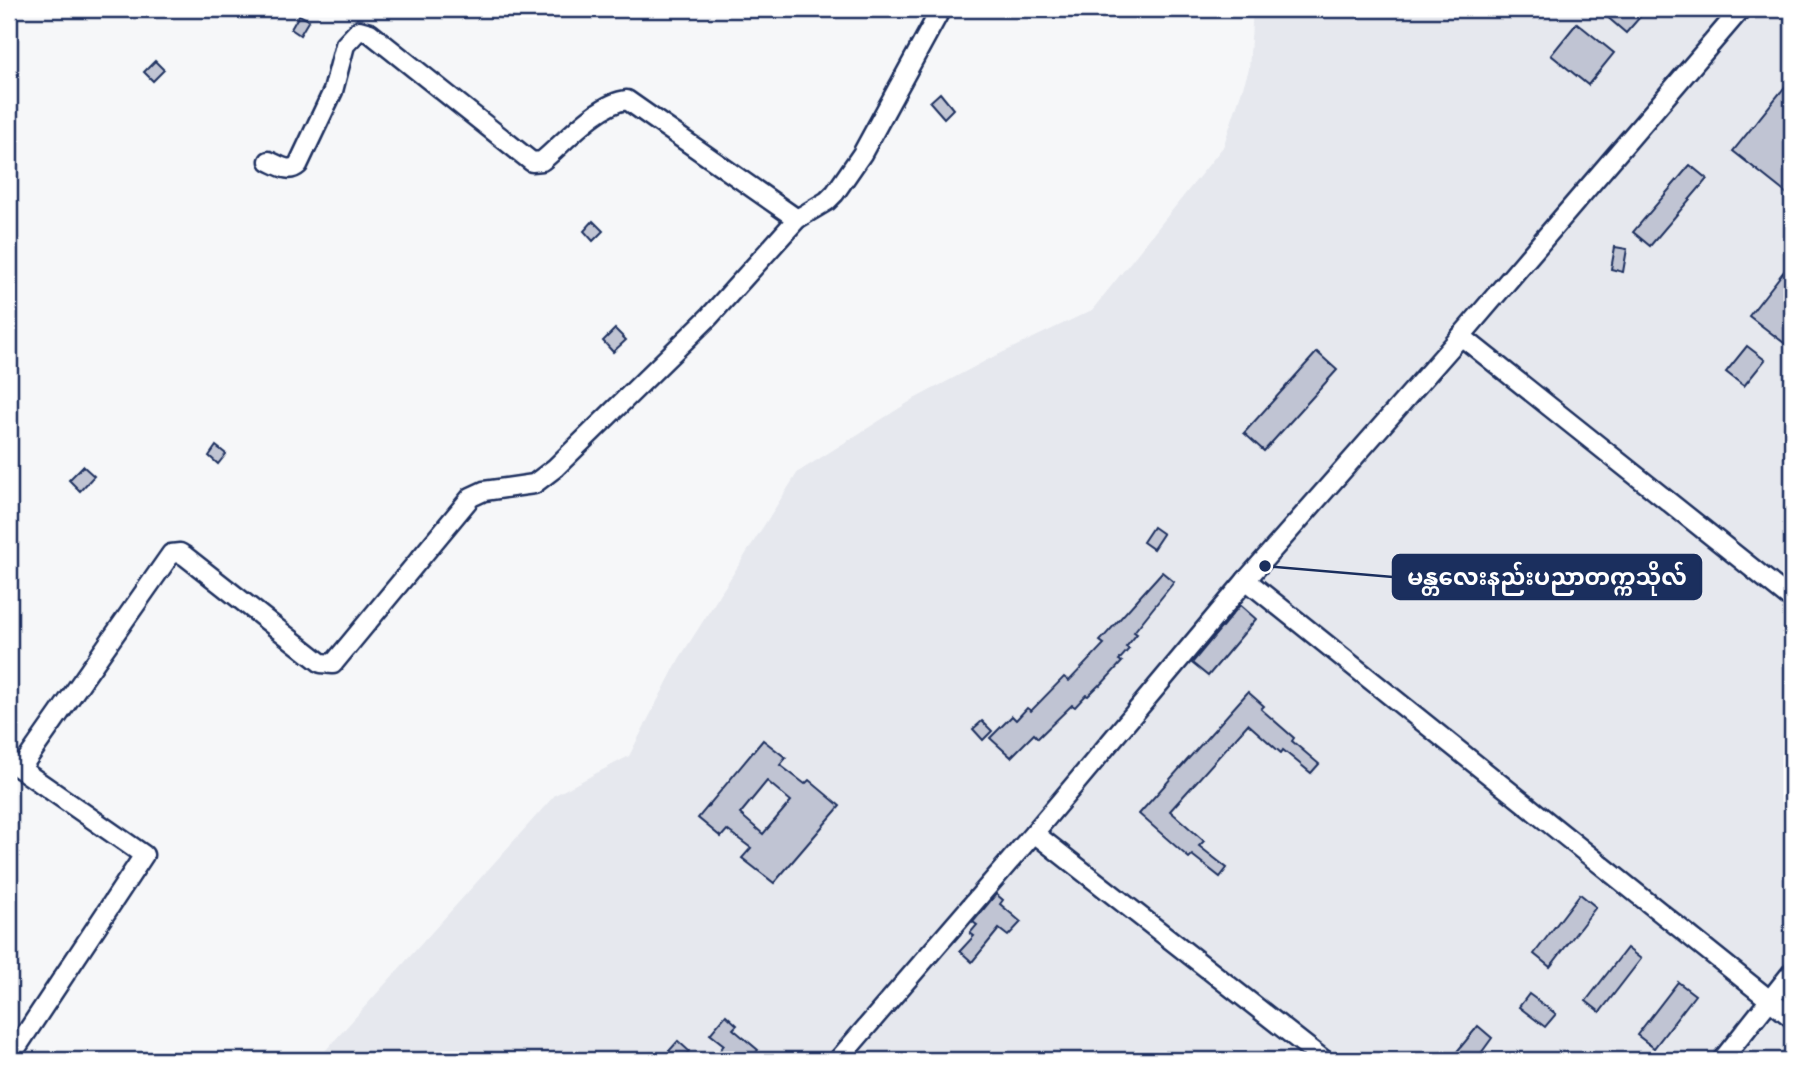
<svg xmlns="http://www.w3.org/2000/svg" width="1801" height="1069" viewBox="0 0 1801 1069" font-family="'Comic Neue','Noto Sans Myanmar',sans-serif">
  <rect width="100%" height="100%" fill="#f6f7f9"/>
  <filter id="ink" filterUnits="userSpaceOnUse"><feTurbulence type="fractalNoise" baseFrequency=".0143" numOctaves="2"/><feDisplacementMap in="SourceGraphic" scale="14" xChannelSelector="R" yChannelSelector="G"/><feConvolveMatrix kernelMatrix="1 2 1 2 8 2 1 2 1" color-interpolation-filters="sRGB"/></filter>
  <g filter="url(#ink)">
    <polygon fill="#e6e8ee" points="1253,9 1792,9 1792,1060 317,1060 555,795 629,756 679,659 798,472 914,399 989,359 1092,310 1223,147 1249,69"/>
    <g fill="#c0c4d3" stroke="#1b2f5e" stroke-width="2" fill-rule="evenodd">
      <polygon points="1598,9 1647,9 1626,33"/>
      <polygon points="299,15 309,20 300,35 291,29"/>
      <polygon points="1577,23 1614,53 1588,85 1551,55"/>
      <polygon points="155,61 164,70 153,81 144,72"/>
      <polygon points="1792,78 1792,198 1733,151"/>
      <polygon points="940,93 953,109 944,118 930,102"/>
      <polygon points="1690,165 1707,179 1650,246 1633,232"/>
      <polygon points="593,221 603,231 593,241 584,231"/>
      <polygon points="1615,247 1627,249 1623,272 1611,269"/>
      <polygon points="1792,261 1792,349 1749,316"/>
      <polygon points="615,329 626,340 613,352 603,341"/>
      <polygon points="1747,346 1765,360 1744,386 1726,372"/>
      <polygon points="1317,352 1337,370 1264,451 1244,433"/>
      <polygon points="216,446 226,454 218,464 209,456"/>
      <polygon points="83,466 94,476 80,491 69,480"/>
      <polygon points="1153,527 1163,534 1153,549 1143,542"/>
      <polygon points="1162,572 1174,582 1134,632 1137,634 1126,647 1129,649 1119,660 1122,662 1100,686 1099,685 1088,696 1086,695 1075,707 1072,705 1038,738 1034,734 1011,757 990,738 1012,716 1016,720 1027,708 1031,711 1064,677 1069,681 1104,644 1100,641"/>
      <polygon points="1240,605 1256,619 1208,676 1192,663"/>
      <polygon points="1248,692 1264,706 1261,709 1294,738 1292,741 1319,764 1311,773 1283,750 1281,753 1248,724 1170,811 1204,841 1199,846 1227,868 1220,877 1192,855 1189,858 1139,814"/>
      <polygon points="982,721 992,731 983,740 973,729"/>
      <path d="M763 740 786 758 780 765 805 784 809 780 840 806 774 883 742 858 751 848 727 830 721 837 698 818ZM767 781 791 801 763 834 740 814Z"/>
      <polygon points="996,894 1003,900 1000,904 1021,922 1008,936 999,929 972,962 960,951 974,936 970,933 977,925 973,922"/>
      <polygon points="1580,894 1596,907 1550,967 1534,954"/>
      <polygon points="1627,948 1641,959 1600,1012 1586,1001"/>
      <polygon points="1678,982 1695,995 1654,1048 1637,1035"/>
      <polygon points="1529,994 1556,1014 1545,1027 1519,1007"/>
      <polygon points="726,1015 737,1025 733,1029 758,1050 750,1060 713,1060 724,1045 710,1034"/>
      <polygon points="1478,1026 1492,1038 1476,1060 1450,1060"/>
      <polygon points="678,1041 689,1051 681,1060 669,1051"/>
    </g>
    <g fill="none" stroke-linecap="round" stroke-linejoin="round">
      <g stroke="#1b2f5e" stroke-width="23">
        <g id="minor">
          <path d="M269 161C280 166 289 173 298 165L333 91 345 45 359 30 370 33 532 162 542 161C565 142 598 103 627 100L797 219"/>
          <polyline points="1461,336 1792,600"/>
          <polyline points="1246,580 1792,1018"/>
          <polyline points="9,761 144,855 9,1059"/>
          <polyline points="21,768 171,554 180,553 185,556 321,663 333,664 471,497 484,491 534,484 555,468 709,317 797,219 827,201 835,193 862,154 941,9"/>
          <polyline points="1034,833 1324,1060"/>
          <polyline points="838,1060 1034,833 1246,580 1461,336 1741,9"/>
          <polyline points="1722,1060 1792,972"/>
        </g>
      </g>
      <use href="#minor" stroke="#fff" stroke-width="18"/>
    </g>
  </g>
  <path fill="none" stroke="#1b2f5e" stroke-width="2.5" d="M1265 566L1393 577"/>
  <circle fill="#1b2f5e" stroke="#fff" stroke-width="2.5" cx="1265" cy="566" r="7"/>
  <rect fill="#1b2f5e" stroke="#1b2f5e" stroke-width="2.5" x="1393" y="555" width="308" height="44" rx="7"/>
  <g font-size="23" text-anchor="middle" font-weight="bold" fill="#fff">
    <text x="1547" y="585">မန္တလေးနည်းပညာတက္ကသိုလ်</text>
  </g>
  <rect width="1801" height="1069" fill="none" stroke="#fff" stroke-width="35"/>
  <rect x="18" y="18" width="1766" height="1034" fill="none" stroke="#1b2f5e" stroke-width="2.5" filter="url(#ink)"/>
</svg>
